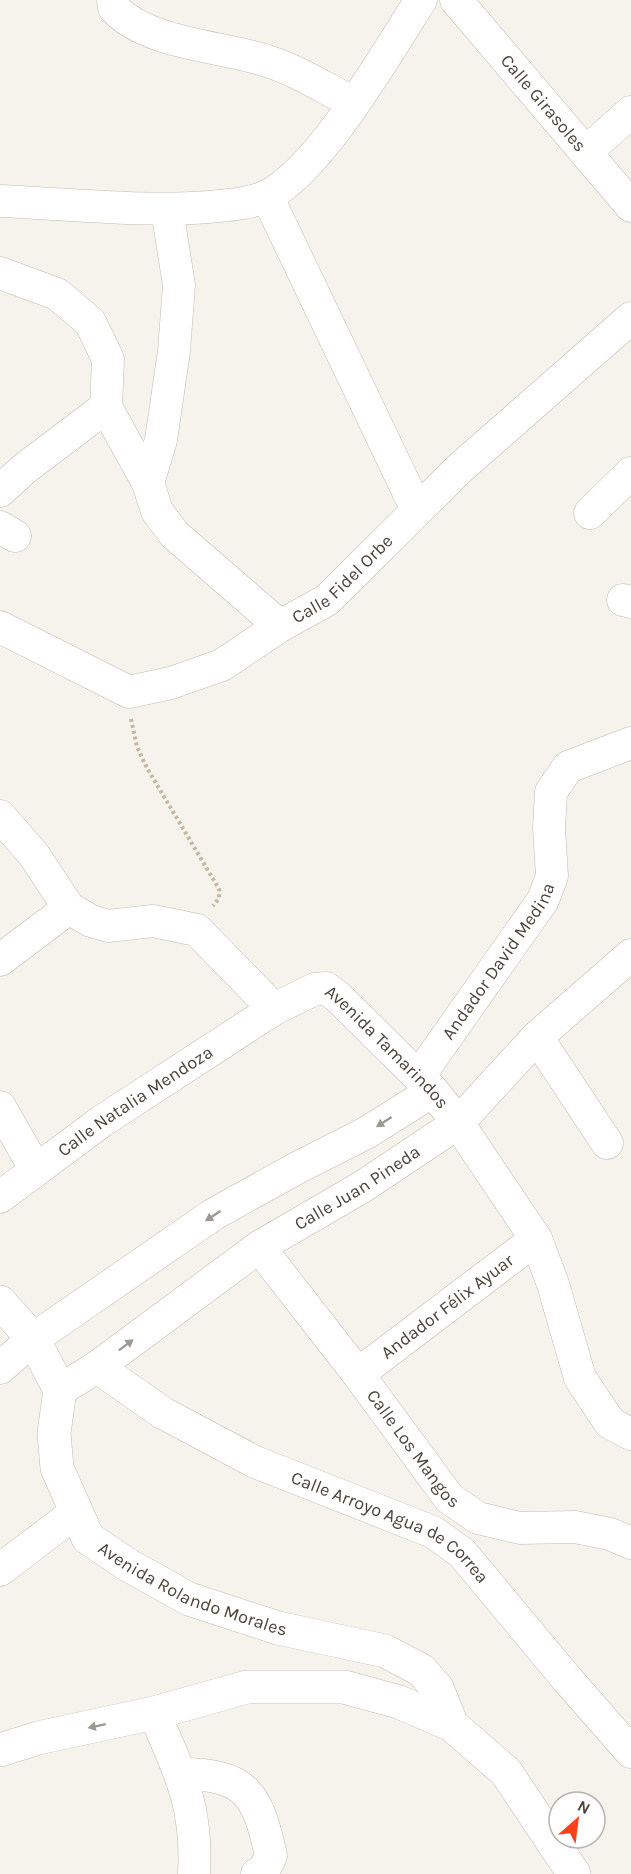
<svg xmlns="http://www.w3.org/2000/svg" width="631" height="1874" viewBox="0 0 631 1874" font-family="Karla,sans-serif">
  <rect width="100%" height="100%" fill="#f6f3ec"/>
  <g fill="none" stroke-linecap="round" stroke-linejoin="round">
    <g stroke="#c2bbae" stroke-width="33">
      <g id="minor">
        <path d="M113 0 114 8C147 44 222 46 267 61 297 70 326 89 354 103"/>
        <path id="s1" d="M456 0 631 206"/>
        <polyline points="586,152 631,112"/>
        <polyline points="267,196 417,510"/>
        <path d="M0 201C70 204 140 212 209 207 228 205 250 204 267 196 321 169 387 52 421 0"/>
        <polyline points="0,273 57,294 90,322 108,359 106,407 148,483 157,511 174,534 280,626"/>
        <polyline points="148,483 161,440 174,351 179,285 167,210"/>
        <polyline points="0,491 24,469 106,407"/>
        <polyline points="590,513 631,473"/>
        <polyline points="0,527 15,536"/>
        <polyline points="623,600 631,602"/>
        <path id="s2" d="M0 627 129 692 171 683 222 665 280 626 327 600 459 469 631 318"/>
        <polyline points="0,816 34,855 69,908 91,921 108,926 153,921 197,930 274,1009"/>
        <polyline points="0,960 69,908"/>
        <polyline points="537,1037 607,1143"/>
        <path id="s3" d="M419 1076 543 900 552 876 549 828 551 792 568 767 631 743"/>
        <polyline points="0,1107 36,1170"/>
        <path id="s4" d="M0 1197 102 1121 274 1009 315 989 326 988 339 998 433 1091 458 1123 536 1239 553 1284 580 1378 610 1423 631 1434"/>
        <path id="s5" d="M259 1247 358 1374 449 1498 478 1518 520 1528 575 1527 610 1534 631 1543"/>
        <path id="s6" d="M97 1367 163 1413 255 1462 433 1532 462 1553 567 1679 631 1752"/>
        <polyline points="0,1368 33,1339 214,1214 297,1168 366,1133 433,1091"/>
        <path id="s7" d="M358 1374 536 1239"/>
        <path id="s8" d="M60 1390 97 1367 259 1247 362 1187 458 1123 537 1037 631 955"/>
        <polyline points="0,1570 76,1512"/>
        <path d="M154 1713C180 1772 198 1807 194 1874"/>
        <path d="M181 1774C247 1774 258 1795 271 1856L264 1870 257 1874"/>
      </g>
    </g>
    <g stroke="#c2bbae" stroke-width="34">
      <g id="tertiary">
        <path id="s9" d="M0 1302 33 1339 60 1390 54 1433 57 1468 88 1538 128 1565 189 1599 278 1628 385 1651 421 1670 437 1688 452 1725"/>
        <polyline points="0,1750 38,1738 154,1713 247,1687 344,1687 399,1702 452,1725 506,1772 574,1874"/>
      </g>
    </g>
    <polyline stroke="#c4b79f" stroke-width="4" stroke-dasharray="3 3" stroke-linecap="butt" points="131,719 137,747 147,768 219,889 219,898 213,906"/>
    <use href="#minor" stroke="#fff" stroke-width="32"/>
    <use href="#tertiary" stroke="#fff" stroke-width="33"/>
  </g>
  <defs><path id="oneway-solid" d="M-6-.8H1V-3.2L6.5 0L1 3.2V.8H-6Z" transform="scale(1.5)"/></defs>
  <g fill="#9c9892">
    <use href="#oneway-solid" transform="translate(384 1122) rotate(147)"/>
    <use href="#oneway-solid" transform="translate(213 1216) rotate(147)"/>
    <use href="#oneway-solid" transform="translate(126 1345) rotate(-37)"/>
    <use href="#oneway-solid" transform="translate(97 1726) rotate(168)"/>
  </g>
  <g text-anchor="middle" stroke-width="6" stroke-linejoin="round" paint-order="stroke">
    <g font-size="18" fill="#4b4439" stroke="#fff">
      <text dy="6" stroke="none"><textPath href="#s1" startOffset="135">Calle Girasoles</textPath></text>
      <text dy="6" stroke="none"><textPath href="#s2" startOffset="390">Calle Fidel Orbe</textPath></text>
      <text dy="6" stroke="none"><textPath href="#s3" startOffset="140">Andador David Medina</textPath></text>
      <text dy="6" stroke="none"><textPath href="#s4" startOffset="474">Avenida Tamarindos</textPath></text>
      <text dy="6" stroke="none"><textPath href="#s4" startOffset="166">Calle Natalia Mendoza</textPath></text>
      <text dy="6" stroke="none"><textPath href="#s8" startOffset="360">Calle Juan Pineda</textPath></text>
      <text dy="6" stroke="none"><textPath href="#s7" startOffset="112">Andador Félix Ayuar</textPath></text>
      <text dy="6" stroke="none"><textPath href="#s5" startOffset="254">Calle Los Mangos</textPath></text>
      <text dy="6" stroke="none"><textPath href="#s6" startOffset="336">Calle Arroyo Agua de Correa</textPath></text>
      <text dy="6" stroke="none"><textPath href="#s9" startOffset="380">Avenida Rolando Morales</textPath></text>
    </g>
  </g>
  <g transform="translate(577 1820) rotate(28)"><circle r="28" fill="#ffffff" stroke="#b7b4b0" stroke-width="1.5"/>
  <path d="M0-4.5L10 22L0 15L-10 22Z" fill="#fc3f1d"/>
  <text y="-9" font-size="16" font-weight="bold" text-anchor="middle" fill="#4b4439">N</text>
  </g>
</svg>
